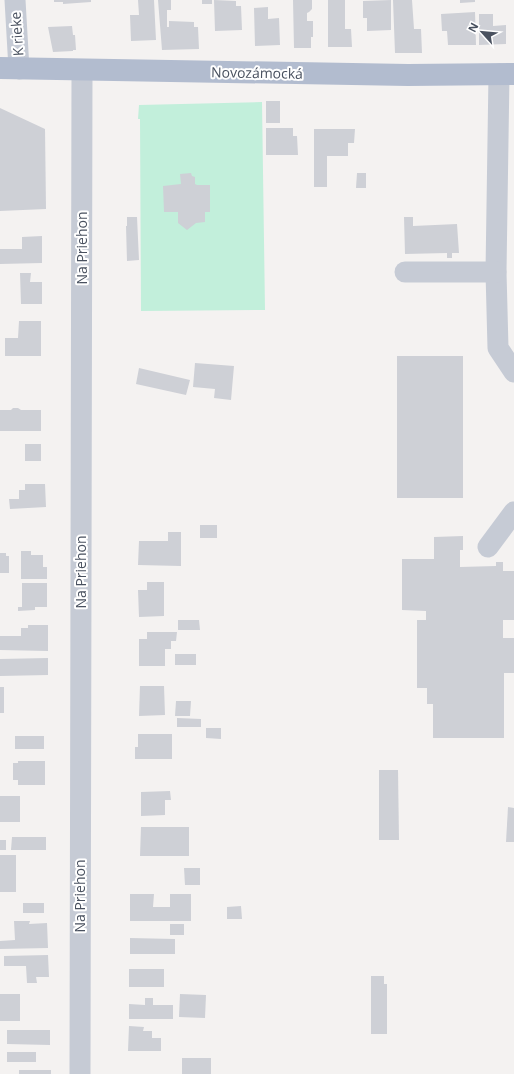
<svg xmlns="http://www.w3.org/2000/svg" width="514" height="1074" viewBox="0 0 514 1074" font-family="'Open Sans',sans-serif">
  <rect width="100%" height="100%" fill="#f4f2f1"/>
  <polygon fill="#c2efdb" points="262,102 265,310 141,311 140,119 138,119 139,105"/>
  <g fill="#ced0d6">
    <polygon points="54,0 91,0 91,2 63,4 63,2 54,2"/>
    <polygon points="138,0 154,0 156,40 131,41 130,15 139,15"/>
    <polygon points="158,0 171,0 171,10 167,10 167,27 169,27 169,21 194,22 194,27 198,27 199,49 162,50"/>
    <rect x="202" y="0" width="10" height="4"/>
    <polygon points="214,0 236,1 236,6 241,6 242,30 215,31"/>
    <polygon points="293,0 312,0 312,9 309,12 307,13 307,21 313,21 313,37 311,37 311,48 294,48"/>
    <polygon points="328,0 345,0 345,29 351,29 352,47 328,47"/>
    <polygon points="391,0 391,30 367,31 367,18 363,18 363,1"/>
    <polygon points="393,0 412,0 414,29 421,29 422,53 395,53"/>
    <polygon points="460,0 475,0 475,2 460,3"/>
    <polygon points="268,7 268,19 279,18 280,45 255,46 254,8"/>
    <polygon points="475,12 476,45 448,45 447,31 442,31 441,14"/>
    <polygon points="479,14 493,14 493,26 506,25 506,44 479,45"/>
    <polygon points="72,26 73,35 75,35 76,50 73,50 73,51 53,52 48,27"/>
    <rect x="266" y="101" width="14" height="22"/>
    <polygon points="0,108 45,129 46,209 0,211"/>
    <polygon points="266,128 293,128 293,136 297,136 298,155 266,155"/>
    <polygon points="314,129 355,129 354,143 348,143 348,156 327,156 327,187 314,187"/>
    <polygon points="191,173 192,176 195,177 195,184 197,185 210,185 210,212 205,212 205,222 196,223 187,230 178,223 178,212 164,212 163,186 181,184 180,174"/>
    <polygon points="357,173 366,173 366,188 356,188"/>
    <polygon points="127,217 137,217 139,260 127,261 126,226 127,226"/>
    <polygon points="404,217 413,217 413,226 457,224 459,253 452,253 452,258 447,258 447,253 405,254"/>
    <polygon points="42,236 42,263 0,264 0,249 22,249 22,237"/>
    <polygon points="20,273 31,273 30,282 42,282 42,304 21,304"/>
    <polygon points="19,321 41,321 41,356 5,356 5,338 18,338"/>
    <rect x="397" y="356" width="66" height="142"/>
    <polygon points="195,363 234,366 231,400 214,398 215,389 193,387"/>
    <polygon points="139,368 190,380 186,395 136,384"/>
    <polygon points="13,408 18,408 21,410 41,410 41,431 0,431 0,410 11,410"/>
    <rect x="25" y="444" width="16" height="17"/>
    <polygon points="25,484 45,484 46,507 10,509 9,499 19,499 19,490 25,490"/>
    <rect x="200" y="525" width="17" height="13"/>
    <polygon points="168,532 181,532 181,566 138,565 139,541 168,541"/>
    <polygon points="463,536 463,550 460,550 460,567 496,566 496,562 503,562 503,571 514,571 514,620 503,620 503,638 514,638 514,673 504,673 504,738 433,738 433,704 427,704 427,688 417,688 417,620 426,620 426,611 402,610 402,559 434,559 434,537"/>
    <polygon points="21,551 31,551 31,555 43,555 43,567 47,567 47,579 21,579"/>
    <polygon points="0,553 6,553 6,556 9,556 9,573 0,573"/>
    <polygon points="147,582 164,582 164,616 139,617 138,590 147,590"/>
    <polygon points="22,583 47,583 47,607 35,607 35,610 18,611 18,607 22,607"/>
    <polygon points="178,620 199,620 200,630 178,630"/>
    <polygon points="28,625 48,625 48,651 0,650 0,636 21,636 21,628 28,628"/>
    <polygon points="147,632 177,632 176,641 171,641 171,649 165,649 165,666 139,666 139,639 147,639"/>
    <rect x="175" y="654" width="21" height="11"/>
    <polygon points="48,658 48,675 0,676 0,659"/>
    <polygon points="140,686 164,686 165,715 139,716"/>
    <rect x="0" y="687" width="4" height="26"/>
    <polygon points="176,701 191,701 190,716 175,716"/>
    <polygon points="177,718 201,719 201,727 177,727"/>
    <polygon points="206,728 221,728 221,739 206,738"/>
    <polygon points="138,734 172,734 172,759 135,759 135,747 138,747"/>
    <rect x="15" y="736" width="29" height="13"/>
    <polygon points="18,761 45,761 45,785 18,785 18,780 13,780 13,763 18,763"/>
    <polygon points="379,770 398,770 399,840 379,840"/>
    <polygon points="170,791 171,800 165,800 165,815 141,816 141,792"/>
    <rect x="0" y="796" width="20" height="26"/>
    <polygon points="508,807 514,808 514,842 506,842"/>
    <polygon points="141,827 189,827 189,856 140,856"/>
    <polygon points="12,837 46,837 46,850 11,850"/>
    <rect x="0" y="840" width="6" height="10"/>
    <rect x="0" y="855" width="16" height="37"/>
    <polygon points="184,868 200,868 200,885 185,885"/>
    <polygon points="130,894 154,894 153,907 170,907 170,894 191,894 191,921 130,921"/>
    <rect x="23" y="903" width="21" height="10"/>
    <polygon points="241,906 242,919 227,919 227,907"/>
    <polygon points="14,921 30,921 29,924 47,923 48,948 0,949 0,941 15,940"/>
    <rect x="170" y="924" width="14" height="11"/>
    <polygon points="130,938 175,939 175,954 130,954"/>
    <polygon points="48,955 49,977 36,977 37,983 27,983 26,966 4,966 4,956"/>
    <rect x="129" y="969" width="35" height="18"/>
    <polygon points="371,976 384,976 384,984 387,984 387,1034 371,1034"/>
    <rect x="0" y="994" width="20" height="27"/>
    <polygon points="180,994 206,995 205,1018 179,1017"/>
    <polygon points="145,998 153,998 153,1005 173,1005 173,1019 129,1019 129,1004 145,1005"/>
    <polygon points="129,1026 144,1027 143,1031 152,1031 152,1038 161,1038 161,1051 128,1051"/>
    <polygon points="7,1030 50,1030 50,1045 7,1044"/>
    <rect x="7" y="1052" width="29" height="10"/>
    <rect x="182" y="1058" width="29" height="16"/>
    <rect x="19" y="1070" width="32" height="4"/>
  </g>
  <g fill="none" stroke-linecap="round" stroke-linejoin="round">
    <g stroke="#c6cbd5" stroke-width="21">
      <polyline points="15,0 19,69"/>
      <polyline points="499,74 496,272 498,348 514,372"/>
      <polyline points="405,272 496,272"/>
      <polyline points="488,547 514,512"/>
      <polyline points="80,1074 82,70"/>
    </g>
    <polyline stroke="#b2bccf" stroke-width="22" points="0,68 408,75 514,74"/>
  </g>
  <g text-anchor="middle" stroke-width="4" stroke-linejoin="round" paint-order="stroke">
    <g font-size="14" fill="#49515f" stroke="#fff">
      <text transform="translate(17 34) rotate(-94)" y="5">K rieke</text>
      <text transform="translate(257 73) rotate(1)" y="5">Novozámocká</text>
      <text transform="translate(82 248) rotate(-90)" y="5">Na Priehon</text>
      <text transform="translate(81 572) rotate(-90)" y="5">Na Priehon</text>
      <text transform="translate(80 896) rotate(-90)" y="5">Na Priehon</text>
    </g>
  </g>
  <g transform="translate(482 32) rotate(297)" stroke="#ffffff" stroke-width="3" paint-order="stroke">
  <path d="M0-3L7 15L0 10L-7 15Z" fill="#49515f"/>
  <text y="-6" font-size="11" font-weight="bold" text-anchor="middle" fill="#49515f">N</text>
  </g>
</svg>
